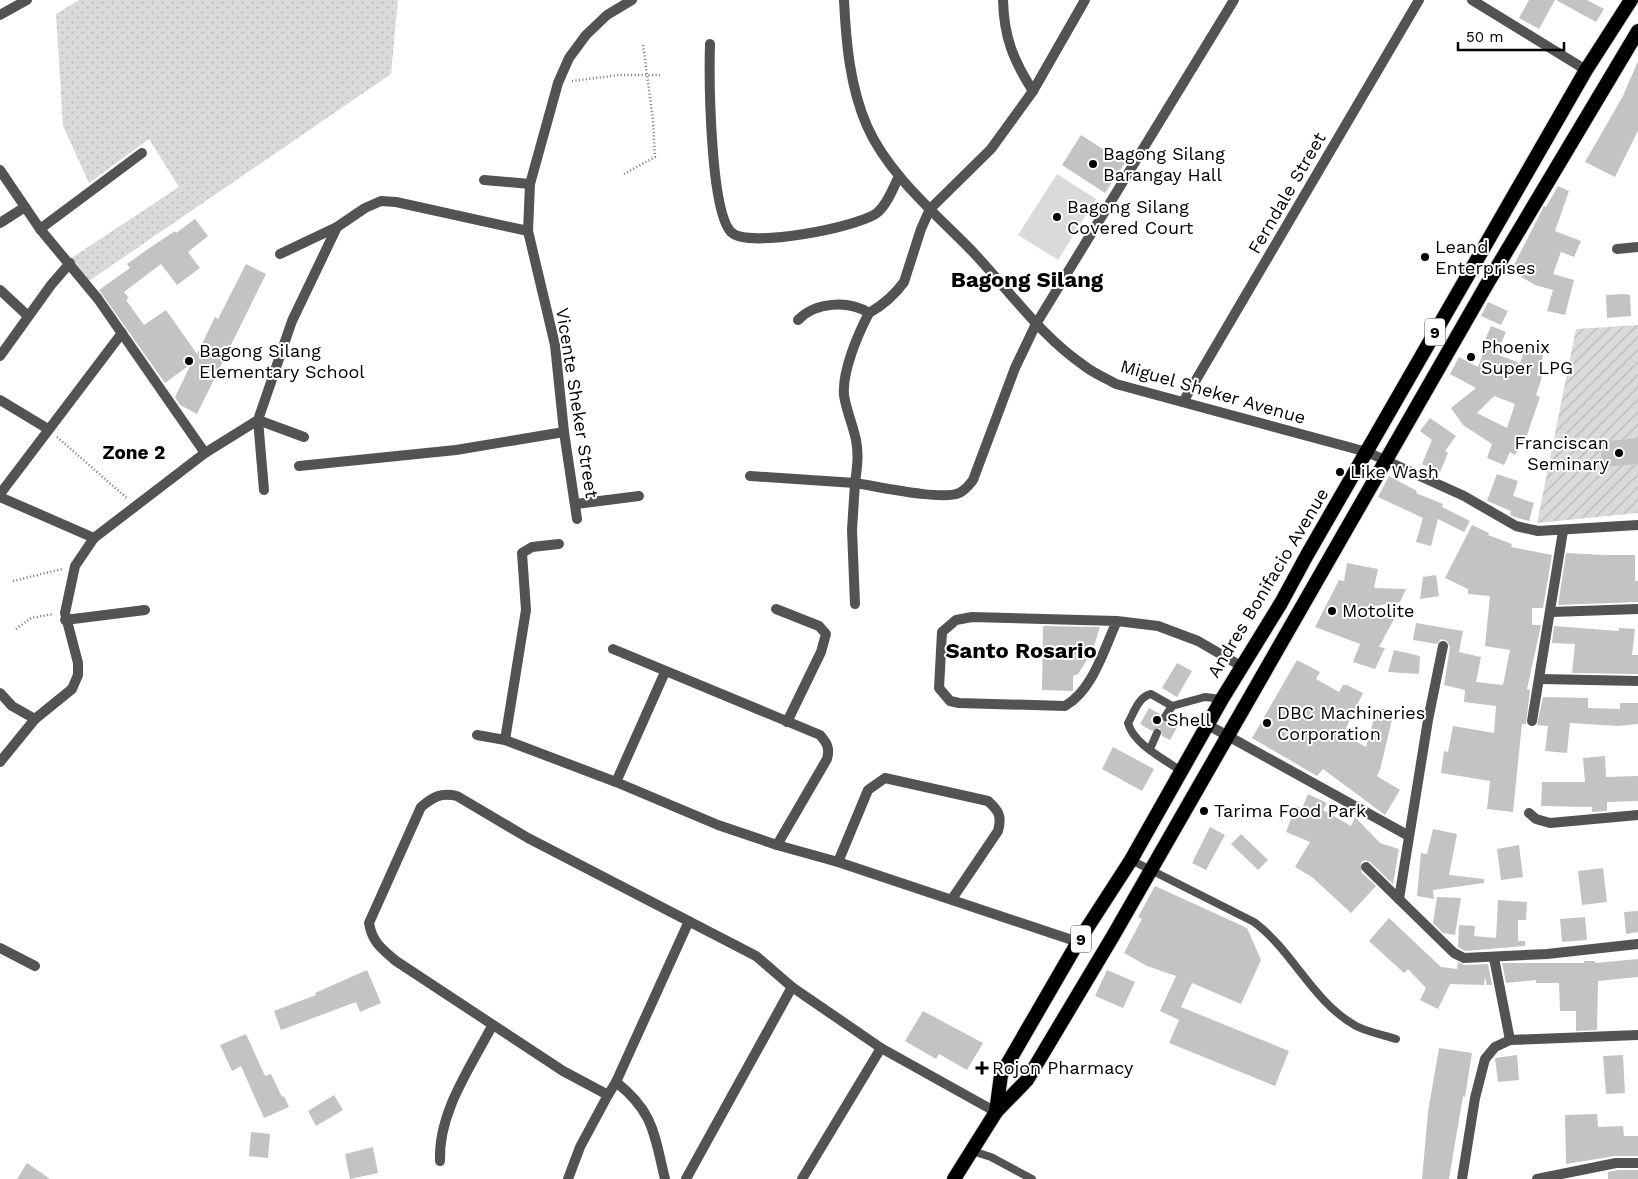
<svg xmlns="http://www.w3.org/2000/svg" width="1638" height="1179" viewBox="0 0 1638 1179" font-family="'Work Sans',sans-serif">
  <defs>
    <pattern id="grass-dots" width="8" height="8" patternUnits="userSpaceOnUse" patternTransform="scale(1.25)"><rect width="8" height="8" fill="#dadada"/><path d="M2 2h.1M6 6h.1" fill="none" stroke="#b9b9b9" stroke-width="1.8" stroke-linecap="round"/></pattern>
    <pattern id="garden-furrows" width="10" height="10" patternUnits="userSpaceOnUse" patternTransform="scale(1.25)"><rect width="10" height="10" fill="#dadada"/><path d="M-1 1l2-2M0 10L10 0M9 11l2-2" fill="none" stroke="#b9b9b9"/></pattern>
  </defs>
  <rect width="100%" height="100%" fill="#fff"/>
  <polygon fill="url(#grass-dots)" points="79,0 398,0 391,74 89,281 70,259 179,187 149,139 89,183 63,126 56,14"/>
  <polygon fill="url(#garden-furrows)" points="1638,325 1638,513 1537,523 1576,329"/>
  <polygon fill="#dadada" points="1057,174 1096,199 1058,260 1018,235"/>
  <g fill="#c3c3c3" fill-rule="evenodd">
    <polygon points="1529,0 1555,0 1539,29 1519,18"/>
    <polygon points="1556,0 1587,0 1604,9 1596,22"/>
    <polygon points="1638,61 1638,131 1615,177 1585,162 1623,96"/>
    <polygon points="1081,135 1125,163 1105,193 1062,165"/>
    <polygon points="1558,186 1569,191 1555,231 1581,241 1574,257 1561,252 1553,274 1574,280 1565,315 1547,311 1553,290 1535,285 1511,271 1544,206 1546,207"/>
    <polygon points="195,219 208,236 188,252 200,268 177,285 161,264 124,292 129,298 126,300 144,325 166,310 197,354 215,317 218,319 246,264 266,274 197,414 180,405 175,397 191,364 165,383 99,290 130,268 127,264 148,249 175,231 176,233"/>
    <polygon points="1624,294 1630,295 1631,316 1607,318 1606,295"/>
    <polygon points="1488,302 1508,311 1501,325 1481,316"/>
    <path d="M1491 326 1506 332 1496 354 1520 363 1527 343 1545 349 1537 375 1542 377 1536 395 1540 397 1527 435 1515 455 1510 452 1504 465 1487 458 1492 444 1463 425 1451 408 1476 388 1450 374 1459 357 1478 367 1488 341 1485 340ZM1494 396 1515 404 1507 428 1477 413Z"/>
    <polygon points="1430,418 1456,436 1445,451 1448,453 1440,472 1422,464 1432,440 1420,431"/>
    <polygon points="1638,438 1638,464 1602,467 1600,442"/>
    <polygon points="1497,474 1518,481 1513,496 1534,503 1529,521 1515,517 1510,515 1511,511 1487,501"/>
    <polygon points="1389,476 1417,491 1416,493 1443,504 1442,507 1470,521 1464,532 1438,519 1431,546 1416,542 1423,518 1378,497"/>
    <polygon points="1472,525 1489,533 1488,535 1512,544 1511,547 1552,555 1543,608 1532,608 1532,625 1541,625 1527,689 1530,690 1526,724 1522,724 1513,812 1487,809 1490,781 1441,773 1444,751 1448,752 1453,726 1494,733 1496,706 1464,702 1465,690 1444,685 1450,647 1447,641 1441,639 1437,644 1413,640 1416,623 1463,631 1459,652 1481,657 1476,682 1503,685 1510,650 1485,646 1490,596 1468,594 1468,589 1445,578"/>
    <polygon points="1566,553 1604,555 1635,555 1635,581 1638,581 1638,602 1558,605"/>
    <polygon points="1347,563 1378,569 1374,588 1406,589 1400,602 1344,611 1394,619 1379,647 1385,648 1375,669 1353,662 1360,644 1315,627 1339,580 1344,581"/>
    <polygon points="1436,575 1439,596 1420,599 1423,577"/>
    <polygon points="1043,626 1100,627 1092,652 1078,674 1073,676 1073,691 1042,690"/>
    <polygon points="1554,626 1619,631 1619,628 1635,629 1632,655 1638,655 1638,674 1572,673 1575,644 1552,643"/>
    <polygon points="1394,650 1420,656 1419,674 1388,672"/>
    <polygon points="1297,660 1320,672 1316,679 1339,692 1343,685 1347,685 1363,693 1343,734 1366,747 1377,708 1394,711 1380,770 1377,776 1400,790 1385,815 1323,769 1317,776 1252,738"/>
    <polygon points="1177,663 1192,671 1177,697 1162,688"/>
    <polygon points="1543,697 1588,698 1588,708 1620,709 1620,703 1638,703 1638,724 1618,726 1570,723 1567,753 1545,751 1548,726 1537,725"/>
    <polygon points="1149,708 1160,714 1162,722 1170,719 1179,724 1170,740 1162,736 1160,728 1152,731 1140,724"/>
    <polygon points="1113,747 1154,769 1142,791 1102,769"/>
    <polygon points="1605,756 1606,777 1638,776 1638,801 1607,802 1607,811 1592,812 1592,807 1541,806 1542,782 1585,782 1583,758"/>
    <polygon points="1308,794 1327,803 1323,810 1351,826 1355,817 1380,843 1399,849 1393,884 1370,862 1365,860 1361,863 1361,872 1376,886 1351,913 1312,877 1295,867 1310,842 1286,832 1296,806 1302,808"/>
    <polygon points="1210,827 1225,835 1206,870 1192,863"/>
    <polygon points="1433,829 1457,834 1449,875 1484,879 1484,883 1433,890 1434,899 1417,896 1421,853 1427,854"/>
    <polygon points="1241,834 1268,860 1258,870 1231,844"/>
    <polygon points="1519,845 1523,877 1501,880 1497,849"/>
    <polygon points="1603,868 1607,902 1582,905 1578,871"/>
    <polygon points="1155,886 1247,928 1261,960 1241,1004 1192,983 1181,1007 1289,1051 1275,1086 1169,1043 1179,1020 1160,1011 1176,976 1147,966 1124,953 1142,919 1138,917"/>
    <polygon points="1437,897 1461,898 1455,935 1443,933 1433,923"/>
    <polygon points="1498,900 1527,902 1526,920 1518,920 1518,941 1525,941 1525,946 1465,951 1458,947 1459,925 1475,926 1474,936 1496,938"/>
    <polygon points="1638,911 1638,932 1626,934 1624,912"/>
    <polygon points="1585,917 1587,940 1562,942 1560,919"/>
    <polygon points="1389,918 1441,967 1457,969 1458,962 1464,965 1488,964 1492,985 1487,985 1485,977 1484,985 1450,984 1438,1009 1420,1000 1426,988 1408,969 1404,973 1369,941"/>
    <polygon points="1638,959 1638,977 1598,981 1597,1030 1576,1031 1576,1011 1560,1011 1559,983 1536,983 1536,980 1506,983 1502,963 1584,963 1584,961 1595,961 1595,963"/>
    <polygon points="367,970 381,1003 360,1012 356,1002 281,1030 274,1011 316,995 315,993"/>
    <polygon points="1107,970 1135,982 1123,1008 1095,996"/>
    <polygon points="923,1011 983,1043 967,1070 939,1054 936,1059 905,1041"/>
    <polygon points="246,1034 265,1076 271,1074 282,1097 284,1096 289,1107 264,1118 241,1066 232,1071 220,1045"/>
    <polygon points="1439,1048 1472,1053 1465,1097 1463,1096 1449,1179 1422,1179 1428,1112"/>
    <polygon points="1517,1055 1519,1080 1498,1082 1495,1058"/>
    <polygon points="1623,1055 1625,1093 1606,1094 1603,1056"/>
    <polygon points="334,1095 343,1110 316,1126 308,1111"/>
    <polygon points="1597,1114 1598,1127 1623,1126 1624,1136 1638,1136 1638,1156 1615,1156 1566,1164 1565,1115"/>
    <polygon points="251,1132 270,1134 268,1158 249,1156"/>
    <polygon points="373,1147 378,1173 350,1179 345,1154"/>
    <polygon points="27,1163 50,1179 17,1179"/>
    <polygon points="1617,1170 1638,1170 1638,1179 1608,1179 1608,1172"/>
  </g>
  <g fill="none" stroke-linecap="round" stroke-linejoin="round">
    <g stroke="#dbdbdb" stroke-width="16">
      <g id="trunk">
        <polyline points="996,1112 1001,1075 1078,942 1131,860 1222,699 1281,603 1307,555 1586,70 1631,0"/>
        <polyline points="954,1179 996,1112 1027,1080 1113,936 1487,284 1638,31"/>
      </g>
    </g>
    <g stroke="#757575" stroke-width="2.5" stroke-dasharray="1 2.5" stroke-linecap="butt">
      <polyline points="572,81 620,75 660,75"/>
      <polyline points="624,174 655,157 653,120 643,44"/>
      <polyline points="57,437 128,499"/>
      <polyline points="13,581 62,569"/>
      <polyline points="16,629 31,618 53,614"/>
    </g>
    <g stroke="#535353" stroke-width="8">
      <polyline points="1165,717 1172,706"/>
      <polyline points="1150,749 1157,733"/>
      <path d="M1182 772C1165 759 1134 745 1128 723 1134 713 1138 697 1151 694L1172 706 1205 697 1222 699"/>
      <path d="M1131 860 1254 922C1293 951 1312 1001 1356 1026 1368 1032 1383 1035 1396 1039"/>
      <polyline points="972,1151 991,1157 1032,1179"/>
    </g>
    <g stroke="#535353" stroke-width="10">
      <path d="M1003 0C1004 37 1013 60 1033 91"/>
      <polyline points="1472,0 1586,70"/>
      <polyline points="0,15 27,0"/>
      <path d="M710 44C709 78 710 210 731 232 747 249 861 227 878 212 888 203 893 188 899 176"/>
      <polyline points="0,170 40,229 98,299 205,453"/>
      <polyline points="484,180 530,184"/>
      <polyline points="0,223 25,207"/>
      <polyline points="40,229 142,153"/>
      <polyline points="1617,249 1638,247"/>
      <polyline points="280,254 337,227"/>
      <polyline points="0,290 28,316"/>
      <path d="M798 320C815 302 848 300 869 313 883 305 894 296 904 282L921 229 930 209 991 149 1033 91 1085 0"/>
      <polyline points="0,356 51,285 70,263"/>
      <polyline points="0,400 48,429"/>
      <polyline points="1183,402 1419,0"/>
      <polyline points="1367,452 1464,496 1516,526 1538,531 1638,525"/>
      <polyline points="299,466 456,450 564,432"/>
      <path d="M750 476 855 483C857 468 859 455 856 440 853 425 846 410 844 395 842 371 858 334 869 313"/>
      <polyline points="264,490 258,420 304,437"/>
      <polyline points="0,494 122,333"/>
      <polyline points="0,497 94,538"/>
      <polyline points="576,504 639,496"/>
      <polyline points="577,519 564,432 555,345 528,231 530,184 558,83 569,58 586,35 607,15 632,0"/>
      <path d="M855 604 852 530 855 483C876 486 942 501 959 493 966 490 969 485 973 480L1015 368 1036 324 1234 0"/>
      <polyline points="776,609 819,626 826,634 821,652 787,722"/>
      <polyline points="1551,612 1638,609"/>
      <polyline points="65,620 145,610"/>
      <path d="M1117 621C1104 649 1093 690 1065 706L959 703 950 701 939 688 942 632 956 620 972 617 1117 621 1158 626 1198 641 1241 666"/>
      <path d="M613 649 820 735C827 743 830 748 827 759L777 845"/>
      <polyline points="1540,679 1638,681"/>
      <polyline points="0,693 12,706 35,719"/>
      <polyline points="1532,721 1563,531"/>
      <polyline points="1208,725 1409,836"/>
      <polyline points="477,735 505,740 616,782 718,825 777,845 838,862 1078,942"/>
      <polyline points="505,740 526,610 522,553 532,547 559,544"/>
      <polyline points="0,762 35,719 72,689 78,675 78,663 65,613 75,566 94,538 205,453 258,420 292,321 337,227 365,208 381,201 396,202 528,231"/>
      <polyline points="616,782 665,672"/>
      <polyline points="1529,813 1536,819 1550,823 1638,815"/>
      <path d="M838 862 868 790 885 778 988 801C999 811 1002 816 998 831L952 899"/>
      <polyline points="1366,867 1454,953 1464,958 1547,954 1638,944"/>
      <polyline points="1399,899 1428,720 1443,646"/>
      <path d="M689 921 616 1082 608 1095 563 1071 396 961C382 949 372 942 369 923L421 807C433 797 441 792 457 796L528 838 756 956 792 987 881 1048 996 1112"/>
      <polyline points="0,948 35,966"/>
      <polyline points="1494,958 1510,1040"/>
      <path d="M616 1082C654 1112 654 1134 665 1179"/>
      <path d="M440 1161C438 1113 470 1068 492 1026"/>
      <polyline points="568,1179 580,1147 608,1095"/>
      <polyline points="686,1179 792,987"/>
      <polyline points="802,1179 881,1048"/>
      <polyline points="1462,1179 1475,1098 1485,1059 1495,1047 1510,1040 1638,1035"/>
      <polyline points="1537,1179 1616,1163 1638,1163"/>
    </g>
    <path stroke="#535353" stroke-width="10" d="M844 0C846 43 850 87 867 126 888 174 936 214 972 251 1009 290 1041 337 1086 367 1095 374 1106 378 1116 384L1367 452"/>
    <use href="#trunk" stroke="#000" stroke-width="14"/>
  </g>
  <g fill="#000" stroke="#fff" stroke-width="2">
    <circle cx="1093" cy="164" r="5"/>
    <circle cx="1057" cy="217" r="5"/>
    <circle cx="1425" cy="257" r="5"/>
    <circle cx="1471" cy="357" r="5"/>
    <circle cx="189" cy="361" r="5"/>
    <circle cx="1619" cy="453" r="5"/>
    <circle cx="1340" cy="472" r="5"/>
    <circle cx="1332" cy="611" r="5"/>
    <circle cx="1157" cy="720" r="5"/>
    <circle cx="1267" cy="723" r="5"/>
    <circle cx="1204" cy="811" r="5"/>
    <path d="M979.5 1060.5h5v5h5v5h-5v5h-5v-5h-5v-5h5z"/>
  </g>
  <g text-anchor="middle" stroke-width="4" stroke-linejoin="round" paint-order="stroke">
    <g fill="#fff" stroke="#4c4c4c" stroke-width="1">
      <rect x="1425" y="318.5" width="20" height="27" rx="4"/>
      <rect x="1071" y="925.5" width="20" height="27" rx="4"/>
    </g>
    <g font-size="16" font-weight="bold" fill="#000">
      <text x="1435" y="338">9</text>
      <text x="1081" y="945">9</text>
    </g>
    <g font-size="18" fill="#000" stroke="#fff" text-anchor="start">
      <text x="1103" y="160">Bagong Silang<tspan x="1103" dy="21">Barangay Hall</tspan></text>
      <text x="1067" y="213">Bagong Silang<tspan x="1067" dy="21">Covered Court</tspan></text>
      <text x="1435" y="253">Leand<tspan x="1435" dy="21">Enterprises</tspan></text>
      <text x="1481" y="353">Phoenix<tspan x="1481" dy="21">Super LPG</tspan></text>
      <text x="199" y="357">Bagong Silang<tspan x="199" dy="21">Elementary School</tspan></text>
      <text x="1609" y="449" text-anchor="end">Franciscan<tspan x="1609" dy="21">Seminary</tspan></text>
      <text x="1350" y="478">Like Wash</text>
      <text x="1342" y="617">Motolite</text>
      <text x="1277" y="719">DBC Machineries<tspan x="1277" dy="21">Corporation</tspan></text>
      <text x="1167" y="726">Shell</text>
      <text x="1214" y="817">Tarima Food Park</text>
      <text x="992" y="1074">Rojon Pharmacy</text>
    </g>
    <g font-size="18" fill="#000" stroke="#fff">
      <text transform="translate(1287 193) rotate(-60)" y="6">Ferndale Street</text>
      <text transform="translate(1213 392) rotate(16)" y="6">Miguel Sheker Avenue</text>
      <text transform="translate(577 403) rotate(81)" y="6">Vicente Sheker Street</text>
      <text transform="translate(1268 583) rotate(-59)" y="6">Andres Bonifacio Avenue</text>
    </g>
    <g font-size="19" font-weight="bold" fill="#000" stroke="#fff">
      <text x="134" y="459">Zone 2</text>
    </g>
    <g font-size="22" font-weight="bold" fill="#000" stroke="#fff">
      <text x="1027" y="287">Bagong Silang</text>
      <text x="1021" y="658">Santo Rosario</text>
    </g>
  </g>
  <path d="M1458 42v8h106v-8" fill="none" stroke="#000000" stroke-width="2.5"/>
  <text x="1466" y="42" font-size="15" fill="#000000" stroke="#ffffff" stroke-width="4" paint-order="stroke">50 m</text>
</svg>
